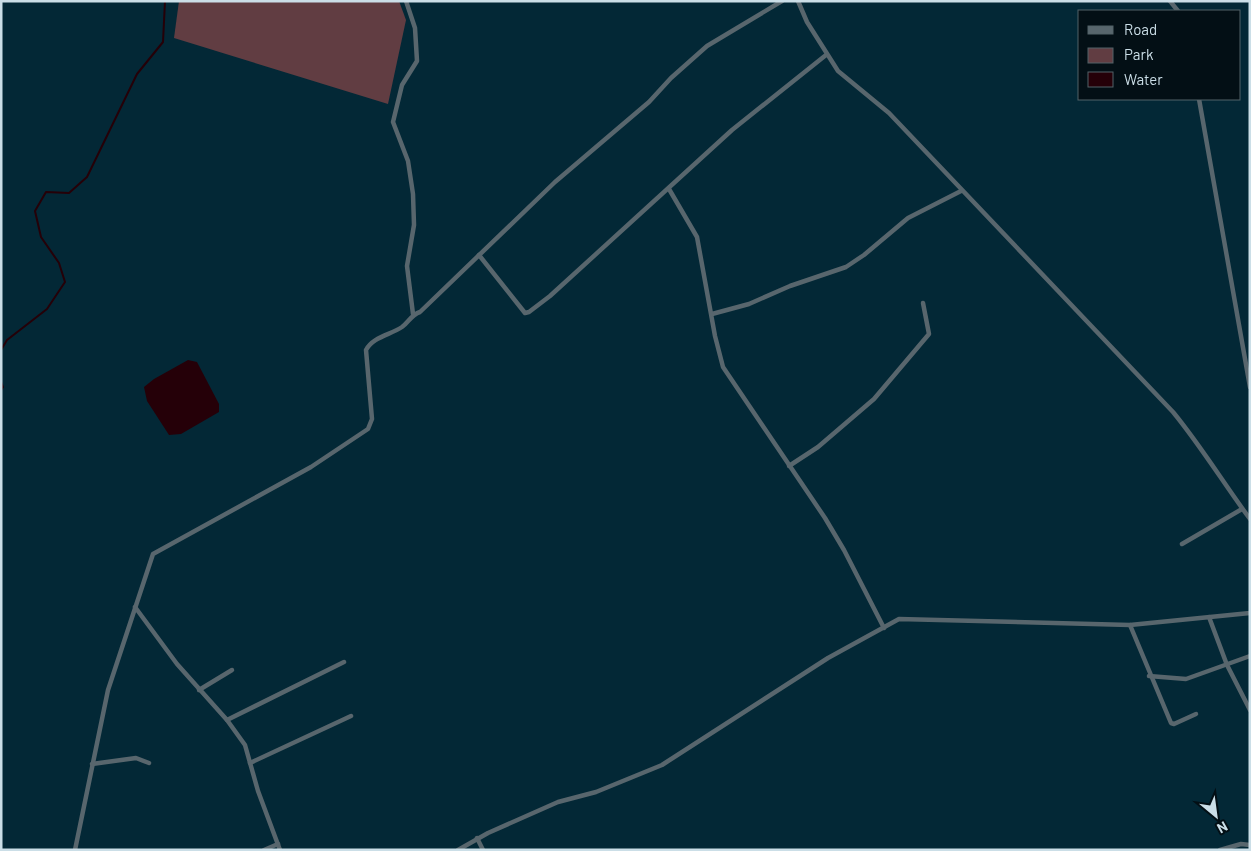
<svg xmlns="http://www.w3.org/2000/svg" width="1251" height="851" viewBox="0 0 1251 851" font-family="Barlow,sans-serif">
  <rect width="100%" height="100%" fill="#032836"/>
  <polygon fill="#613d42" points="179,1 399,1 406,20 388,104 174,38"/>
  <polygon fill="#250008" points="188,360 197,362 219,404 219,412 181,434 169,435 147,401 144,387 154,379"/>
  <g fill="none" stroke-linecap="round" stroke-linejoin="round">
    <g stroke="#250008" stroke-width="2">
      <polyline points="1,350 7,340 47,309 65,282 59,263 41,237 35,211 46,192 69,193 87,177 137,74 163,42 165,1"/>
      <polyline points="1,382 3,387 1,390"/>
    </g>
    <g stroke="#58666d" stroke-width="4.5">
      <polyline points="406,1 415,28 417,61 402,85 393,122 408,161 413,194 414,225 407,266 413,314"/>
      <path d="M798 1 807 22 838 71 889 113 1173 412C1201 446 1224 484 1250 519"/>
      <polyline points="1170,1 1178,11"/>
      <polyline points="1199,99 1250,387"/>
      <polyline points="669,189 697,237 715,336 723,367 825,518 844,550 884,628"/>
      <polyline points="479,255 525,313 529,312 550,296 732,130 826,55"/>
      <polyline points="712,314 749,304 790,286 846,267 864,255 908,218 961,191"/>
      <polyline points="789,466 818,447 874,399 929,334 923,303"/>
      <polyline points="1182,544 1242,509"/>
      <polyline points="135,607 177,664 227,720 245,745 258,791 280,850"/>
      <polyline points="1209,617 1227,665 1250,710"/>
      <polyline points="1130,625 1171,723 1174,724 1196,714"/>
      <polyline points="1149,676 1186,679 1250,656"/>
      <polyline points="199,690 232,670"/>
      <polyline points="227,720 344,662"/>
      <polyline points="250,763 351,716"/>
      <polyline points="92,764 136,758 149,763"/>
      <polyline points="477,838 483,850"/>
      <path d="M75 850 108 690 153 554 311 467 368 429 372 419 366 350C373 337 390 335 402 327 409 322 411 315 420 312L555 182 649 102 671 78 707 46 782 1"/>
      <polyline points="264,850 278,844"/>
      <polyline points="458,850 488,833 558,802 596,792 662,765 828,658 899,619 1130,625 1250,613"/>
      <polyline points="1220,850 1241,844 1250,845"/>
    </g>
  </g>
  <rect width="1251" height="851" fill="none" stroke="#cbdee7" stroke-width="5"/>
  <rect x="1078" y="10" width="162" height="90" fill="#030f15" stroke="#536269"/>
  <rect x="1088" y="26" width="25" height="8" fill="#58666d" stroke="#536269"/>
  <text x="1124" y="35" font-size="15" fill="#cbdee7">Road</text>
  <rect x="1088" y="48" width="25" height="15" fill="#613d42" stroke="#536269"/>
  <text x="1124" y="60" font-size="15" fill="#cbdee7">Park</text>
  <rect x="1088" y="72" width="25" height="15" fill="#250008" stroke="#536269"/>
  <text x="1124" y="85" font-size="15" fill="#cbdee7">Water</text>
  <g transform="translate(1216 816) rotate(151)" stroke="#030f15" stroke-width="4" paint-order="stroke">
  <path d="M0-4L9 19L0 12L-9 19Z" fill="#cbdee7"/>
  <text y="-8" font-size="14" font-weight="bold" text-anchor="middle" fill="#cbdee7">N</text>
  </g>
</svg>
